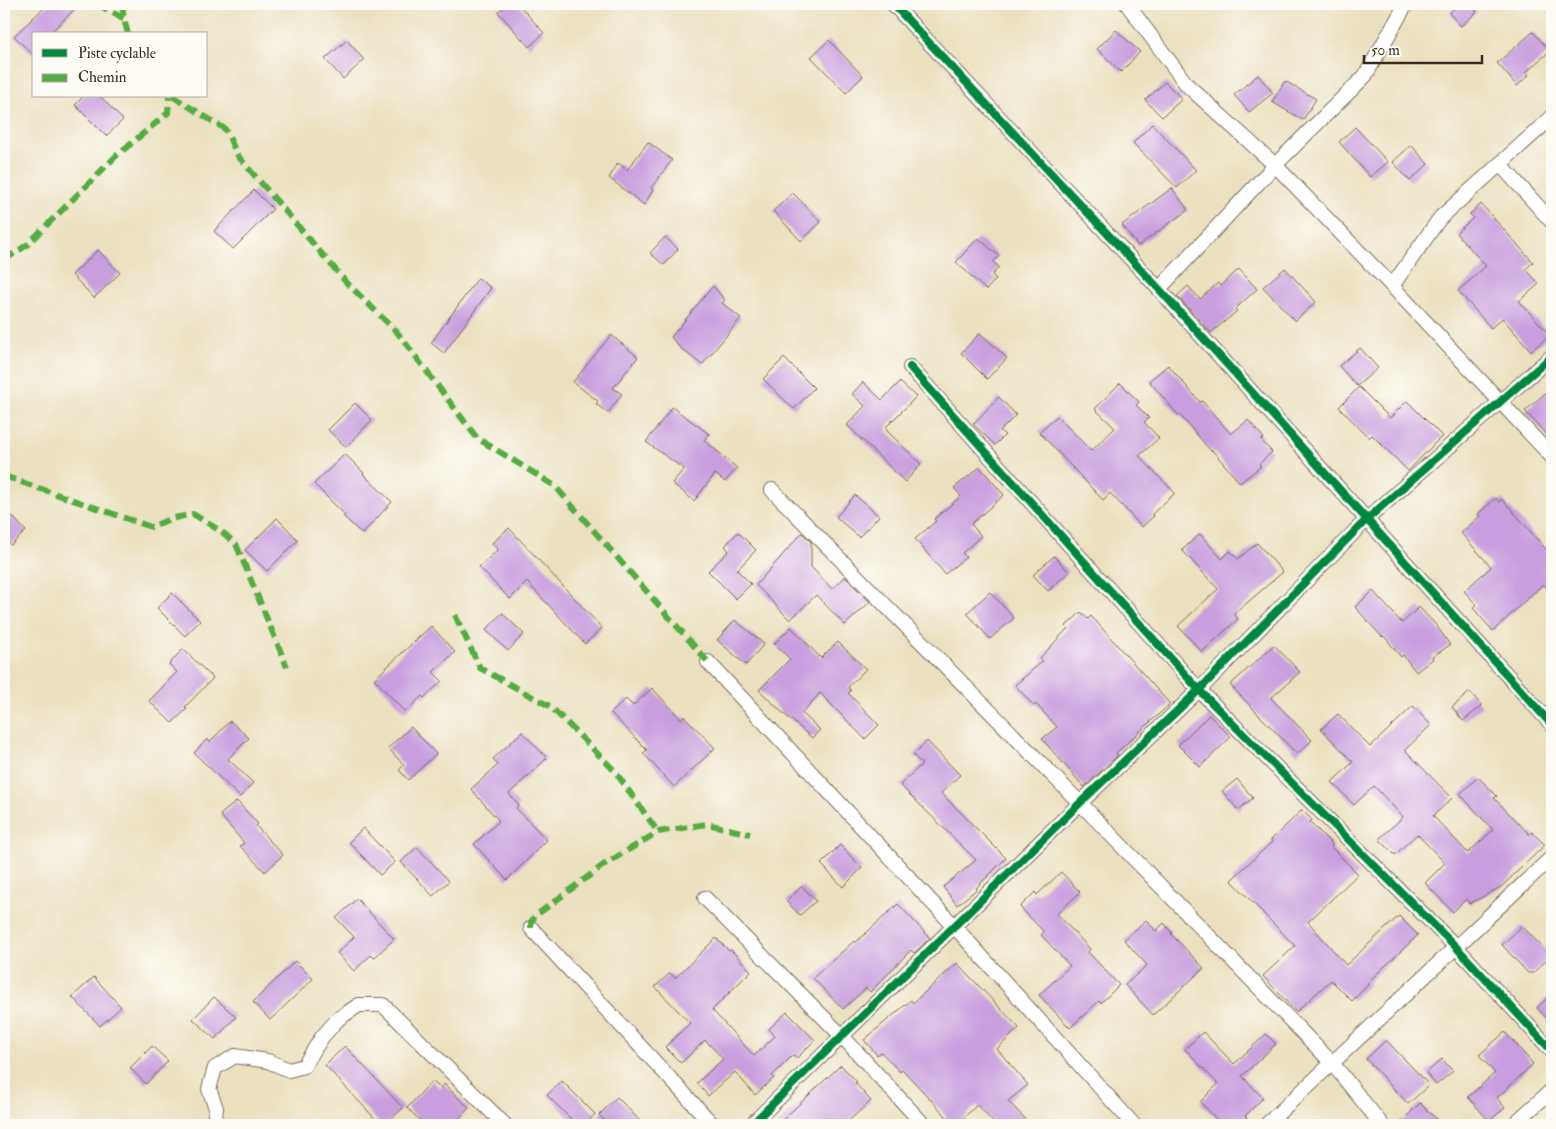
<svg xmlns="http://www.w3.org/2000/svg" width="1556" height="1129" viewBox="0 0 1556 1129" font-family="'IM FELL Double Pica',serif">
  <rect width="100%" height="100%" fill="#fdfcf7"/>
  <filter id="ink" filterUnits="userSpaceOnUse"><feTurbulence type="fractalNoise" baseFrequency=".02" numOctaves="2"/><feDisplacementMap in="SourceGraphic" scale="10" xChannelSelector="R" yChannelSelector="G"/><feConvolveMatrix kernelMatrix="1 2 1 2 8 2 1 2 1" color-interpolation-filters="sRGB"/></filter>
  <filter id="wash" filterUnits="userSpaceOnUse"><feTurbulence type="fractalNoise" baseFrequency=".0096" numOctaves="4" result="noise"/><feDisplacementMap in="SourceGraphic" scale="20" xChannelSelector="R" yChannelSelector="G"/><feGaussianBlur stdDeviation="1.12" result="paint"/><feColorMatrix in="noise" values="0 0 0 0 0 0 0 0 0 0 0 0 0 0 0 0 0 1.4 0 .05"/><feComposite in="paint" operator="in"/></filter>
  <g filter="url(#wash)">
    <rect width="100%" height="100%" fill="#ebe1c0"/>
    <g id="blocks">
      <g fill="#c99ede">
        <polygon points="48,4 80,4 49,34 34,34 34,56 14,36"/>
        <polygon points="507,4 518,4 544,33 529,47 498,12"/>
        <polygon points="1459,4 1470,4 1477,12 1461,26 1449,13"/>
        <polygon points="1116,30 1140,52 1121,72 1097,49"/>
        <polygon points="1533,32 1550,51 1526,72 1529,75 1517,86 1497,63"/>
        <polygon points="347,40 364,60 343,79 325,59"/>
        <polygon points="829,40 863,76 846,93 811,57"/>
        <polygon points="1258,75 1273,93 1249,112 1234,95"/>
        <polygon points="1285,81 1316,99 1303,120 1272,102"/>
        <polygon points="1165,82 1182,99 1162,117 1145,100"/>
        <polygon points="84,96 100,96 123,120 106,136 75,105"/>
        <polygon points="1152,124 1196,170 1177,188 1133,143"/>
        <polygon points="1355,127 1388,162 1370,177 1339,142"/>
        <polygon points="648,142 672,160 651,188 653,190 644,205 609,178 618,163 627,170"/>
        <polygon points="1411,145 1428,164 1410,181 1393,162"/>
        <polygon points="1172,188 1188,210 1138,246 1122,225"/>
        <polygon points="254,190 273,209 233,249 214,231"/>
        <polygon points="793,193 821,222 801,241 773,211"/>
        <polygon points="1481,204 1533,262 1526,269 1539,284 1519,301 1550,335 1531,351 1502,318 1491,328 1458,291 1486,266 1456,233 1473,218 1470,214"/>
        <polygon points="665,237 678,249 664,265 650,253"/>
        <polygon points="978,238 999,256 993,262 999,267 992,275 996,279 986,290 956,262"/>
        <polygon points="98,250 120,273 94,298 72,275"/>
        <polygon points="1285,268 1316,302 1295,321 1263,287"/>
        <polygon points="1239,269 1257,289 1235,309 1237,311 1211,333 1177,296 1188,286 1200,299 1218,283 1220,286"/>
        <polygon points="478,278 491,288 444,353 431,343"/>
        <polygon points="713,286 725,300 722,303 741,318 702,365 678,346 671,337"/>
        <polygon points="980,333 1007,358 987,379 961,353"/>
        <polygon points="611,335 638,357 613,388 622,394 608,413 596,404 598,401 573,382"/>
        <polygon points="1360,348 1378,368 1357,386 1339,366"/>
        <polygon points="784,358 814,388 794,409 763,379"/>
        <polygon points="1168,365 1200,402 1202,401 1231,434 1248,420 1264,438 1261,440 1272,452 1259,464 1261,466 1240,483 1212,450 1211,451 1180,415 1179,416 1149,381"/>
        <polygon points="863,382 882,400 900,382 916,397 886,427 887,428 886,430 921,464 905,482 847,425 865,406 852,394"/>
        <polygon points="1120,383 1139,402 1136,405 1149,418 1144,422 1159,438 1139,456 1175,493 1152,514 1154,516 1142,527 1110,493 1103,500 1039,432 1057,416 1091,451 1115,428 1095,409"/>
        <polygon points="1359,387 1390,418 1407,401 1442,436 1408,471 1372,435 1369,438 1339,407"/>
        <polygon points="1552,387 1552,441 1525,411"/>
        <polygon points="999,397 1016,415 1000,431 1005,435 995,445 973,424"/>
        <polygon points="355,403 372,420 346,447 328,430"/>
        <polygon points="672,407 709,434 704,440 737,468 725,482 715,474 694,501 672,483 684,469 646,442"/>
        <polygon points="345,454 364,473 363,474 392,502 362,534 343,516 345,515 314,484"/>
        <polygon points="980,467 1004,495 971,524 981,536 962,553 966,557 945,574 915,539 936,521 934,519 961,496 954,488"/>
        <polygon points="855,495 879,516 859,537 836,517"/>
        <polygon points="1496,498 1499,502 1502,499 1552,556 1552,593 1543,584 1493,631 1473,608 1477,605 1464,591 1491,567 1461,533 1480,516 1478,514"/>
        <polygon points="12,516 26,531 11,545 4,538 4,524"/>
        <polygon points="277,518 298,540 267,571 245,550"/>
        <polygon points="509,528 602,628 585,644 527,582 510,599 479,567 498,550 492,543"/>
        <polygon points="738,532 756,550 737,570 751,584 736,599 708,571 729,551 725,546"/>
        <polygon points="802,533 811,542 811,567 832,589 845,577 870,602 845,625 816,595 790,620 756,585"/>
        <polygon points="1200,534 1222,559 1230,551 1238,559 1257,543 1283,572 1234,614 1238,619 1202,652 1178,626 1218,589 1182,550"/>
        <polygon points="1054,556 1069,572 1048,591 1033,575"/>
        <polygon points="1373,591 1402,623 1419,607 1436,625 1450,645 1432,657 1433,659 1416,672 1403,655 1401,657 1384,636 1382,637 1355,607"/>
        <polygon points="990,592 1014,618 990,639 967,613"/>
        <polygon points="172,593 200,621 185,636 157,608"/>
        <polygon points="1081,612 1088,619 1091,616 1170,704 1116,753 1118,755 1084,787 1042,739 1057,727 1036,704 1034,706 1015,685 1043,661 1040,658 1068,628 1066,626"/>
        <polygon points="502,613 524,634 508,651 486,630"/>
        <polygon points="735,620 764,644 746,665 717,640"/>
        <polygon points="431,626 455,652 433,672 442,681 424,698 422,696 405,712 374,679"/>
        <polygon points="791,627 821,658 838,642 866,669 848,687 851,691 848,693 879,725 865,739 820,693 802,713 820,730 812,738 782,712 759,690 790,659 774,644"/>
        <polygon points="1274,645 1300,672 1271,698 1312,740 1297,754 1230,685"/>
        <polygon points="183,649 213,678 185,707 187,709 172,723 149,701 177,672 169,664"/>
        <polygon points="652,688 681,719 684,716 715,748 674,787 643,753 647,750 611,713 626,699 633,706"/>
        <polygon points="1470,692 1482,706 1463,721 1452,707"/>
        <polygon points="1413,706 1431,725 1405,750 1452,798 1433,816 1468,853 1493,830 1460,794 1478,777 1497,796 1494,798 1529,834 1532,832 1545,845 1501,887 1469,904 1466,899 1453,912 1425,883 1445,863 1417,834 1395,855 1379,839 1403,817 1374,786 1354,805 1332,782 1353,762 1321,729 1338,714 1370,747"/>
        <polygon points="1209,715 1231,737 1200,767 1178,745"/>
        <polygon points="230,721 249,738 228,759 253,783 240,797 194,753 207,739 210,742"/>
        <polygon points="411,727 436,754 408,780 399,770 404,765 388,748"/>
        <polygon points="522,732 547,758 509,794 519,805 516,808 547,840 507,880 474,844 499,821 471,789 498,765 493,759"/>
        <polygon points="927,741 960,775 941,793 1006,858 976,888 977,889 957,905 943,887 976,860 900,785 922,764 913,755"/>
        <polygon points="1237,779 1253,798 1238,810 1222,791"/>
        <polygon points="237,801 258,824 256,826 283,855 265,872 240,846 244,843 220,815"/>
        <polygon points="1302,810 1312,820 1310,822 1333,845 1331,847 1358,874 1308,922 1346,965 1399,916 1418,935 1367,983 1368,985 1352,1001 1331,980 1296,1012 1263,976 1295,946 1231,880 1272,842 1271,840"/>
        <polygon points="363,828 395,862 380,875 349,842"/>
        <polygon points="840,845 862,868 843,887 821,864"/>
        <polygon points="417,847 449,881 433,896 401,862"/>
        <polygon points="1061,872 1080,892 1057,914 1090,949 1088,952 1119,985 1101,1003 1099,1001 1070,1028 1039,995 1070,966 1041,935 1044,932 1020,907 1035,892 1037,895"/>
        <polygon points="802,886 816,901 800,915 786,901"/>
        <polygon points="357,899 394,939 374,958 371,955 354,971 337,953 354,937 336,918"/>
        <polygon points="898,904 930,938 914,953 911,950 870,992 866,988 843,1009 813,978 854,941 855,943"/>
        <polygon points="1146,920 1156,931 1164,923 1172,933 1171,934 1204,968 1153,1015 1125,985 1147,965 1124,940"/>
        <polygon points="1522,926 1551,956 1533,973 1528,973 1502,945"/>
        <polygon points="716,938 729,951 731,950 751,971 712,1010 754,1056 775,1036 769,1029 787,1012 815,1040 797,1058 793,1055 772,1076 774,1078 755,1095 735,1072 708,1096 697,1083 723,1059 705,1040 681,1063 665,1047 690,1023 655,987 670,973 675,978"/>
        <polygon points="295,961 313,979 270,1020 253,1002"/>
        <polygon points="957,963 1019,1028 997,1049 1028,1085 1008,1101 1031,1125 996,1125 977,1105 956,1125 952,1125 945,1118 946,1116 902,1069 900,1072 881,1052 877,1055 864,1040 911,1000 913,1003"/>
        <polygon points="94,977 121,1007 100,1026 72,997"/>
        <polygon points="1552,993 1552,1024 1537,1008"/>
        <polygon points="214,997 236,1017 215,1039 193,1019"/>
        <polygon points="1203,1032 1234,1064 1266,1034 1276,1044 1242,1076 1263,1098 1245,1116 1247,1118 1239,1125 1222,1125 1200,1102 1218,1084 1185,1049"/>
        <polygon points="1505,1032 1533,1064 1497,1098 1505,1108 1489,1121 1468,1097 1495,1073 1479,1055"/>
        <polygon points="1386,1040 1429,1085 1408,1104 1366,1059"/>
        <polygon points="152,1046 168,1061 146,1084 130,1068"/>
        <polygon points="345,1046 403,1108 385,1125 381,1125 325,1065"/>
        <polygon points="1442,1059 1453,1071 1436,1085 1426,1073"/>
        <polygon points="841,1065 857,1082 855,1083 871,1101 844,1125 777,1125"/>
        <polygon points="432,1081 440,1088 444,1084 469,1108 453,1125 425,1125 407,1108"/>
        <polygon points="562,1081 595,1114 585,1125 577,1125 547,1095"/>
        <polygon points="617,1097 644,1125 609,1125 599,1115"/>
        <polygon points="1420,1103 1442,1125 1398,1125"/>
      </g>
    </g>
  </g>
  <g filter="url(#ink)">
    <use href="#blocks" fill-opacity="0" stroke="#796a57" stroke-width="1"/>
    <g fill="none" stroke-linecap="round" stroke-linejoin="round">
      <g stroke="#796a57" stroke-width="16">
        <g id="street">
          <polyline points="893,4 1159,289 1552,725"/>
          <polyline points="1127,4 1187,85 1275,165 1392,286 1552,457"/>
          <polyline points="1500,164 1552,222"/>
          <polyline points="1392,286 1440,218 1552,117"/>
          <polyline points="1159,289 1275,165 1365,76 1406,4"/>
          <polyline points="910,367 1199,690 1456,947 1552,1051"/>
          <polyline points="772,490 1080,803 1332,1063 1382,1125"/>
          <polyline points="708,662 954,926 1134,1125"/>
          <polyline points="705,898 842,1036 924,1125"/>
          <polyline points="531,928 713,1125"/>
          <polyline points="214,1125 216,1108 209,1089 215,1068 235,1056 268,1061 289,1070 304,1066 322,1037 338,1019 359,1005 383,1005 505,1125"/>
          <polyline points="751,1125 1080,803 1199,690 1366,520 1552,356"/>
          <polyline points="1266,1125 1552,857"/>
          <polyline points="1513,1125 1552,1090"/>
        </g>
      </g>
      <use href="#street" stroke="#fff" stroke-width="14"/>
      <g stroke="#55ab43" stroke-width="6" stroke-dasharray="12 6" stroke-linecap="butt">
        <polyline points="97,4 124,19"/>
        <polyline points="122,4 124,19 128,34"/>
        <polyline points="172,96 225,129 238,156 346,282 397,332 477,438 555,486 708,662"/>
        <polyline points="4,260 27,245 116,156 168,113 169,96"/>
        <polyline points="4,476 151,527 170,519 193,514 222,532 236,544 287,667"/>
        <polyline points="455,615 480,668 551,707 614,770 658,832"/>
        <polyline points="531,928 531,922 535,916 605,864 658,832 707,824 750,834"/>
      </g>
      <g stroke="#fdfcf7" stroke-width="11">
        <g id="cycleway">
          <polyline points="893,4 1159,289 1552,725"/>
          <polyline points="910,367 1199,690 1456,947 1552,1051"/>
          <polyline points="751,1125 1080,803 1199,690 1366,520 1552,356"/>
        </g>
      </g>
      <use href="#cycleway" stroke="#00873e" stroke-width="8"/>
    </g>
  </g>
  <rect width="1556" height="1129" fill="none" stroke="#fdfcf7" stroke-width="20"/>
  <rect x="32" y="32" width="175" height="65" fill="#fdfcf7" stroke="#afa8a0"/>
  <rect x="42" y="49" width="25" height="8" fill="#00873e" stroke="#afa8a0"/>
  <text x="78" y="58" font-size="15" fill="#3b2a1e">Piste cyclable</text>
  <rect x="42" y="74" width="25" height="8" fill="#55ab43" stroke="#afa8a0"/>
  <text x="78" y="82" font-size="15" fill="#3b2a1e">Chemin</text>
  <path d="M1364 55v8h118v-8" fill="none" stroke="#3b2a1e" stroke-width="2.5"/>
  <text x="1371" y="55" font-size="15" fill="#3b2a1e" stroke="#fdfcf7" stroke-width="4" paint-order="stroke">50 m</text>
</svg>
